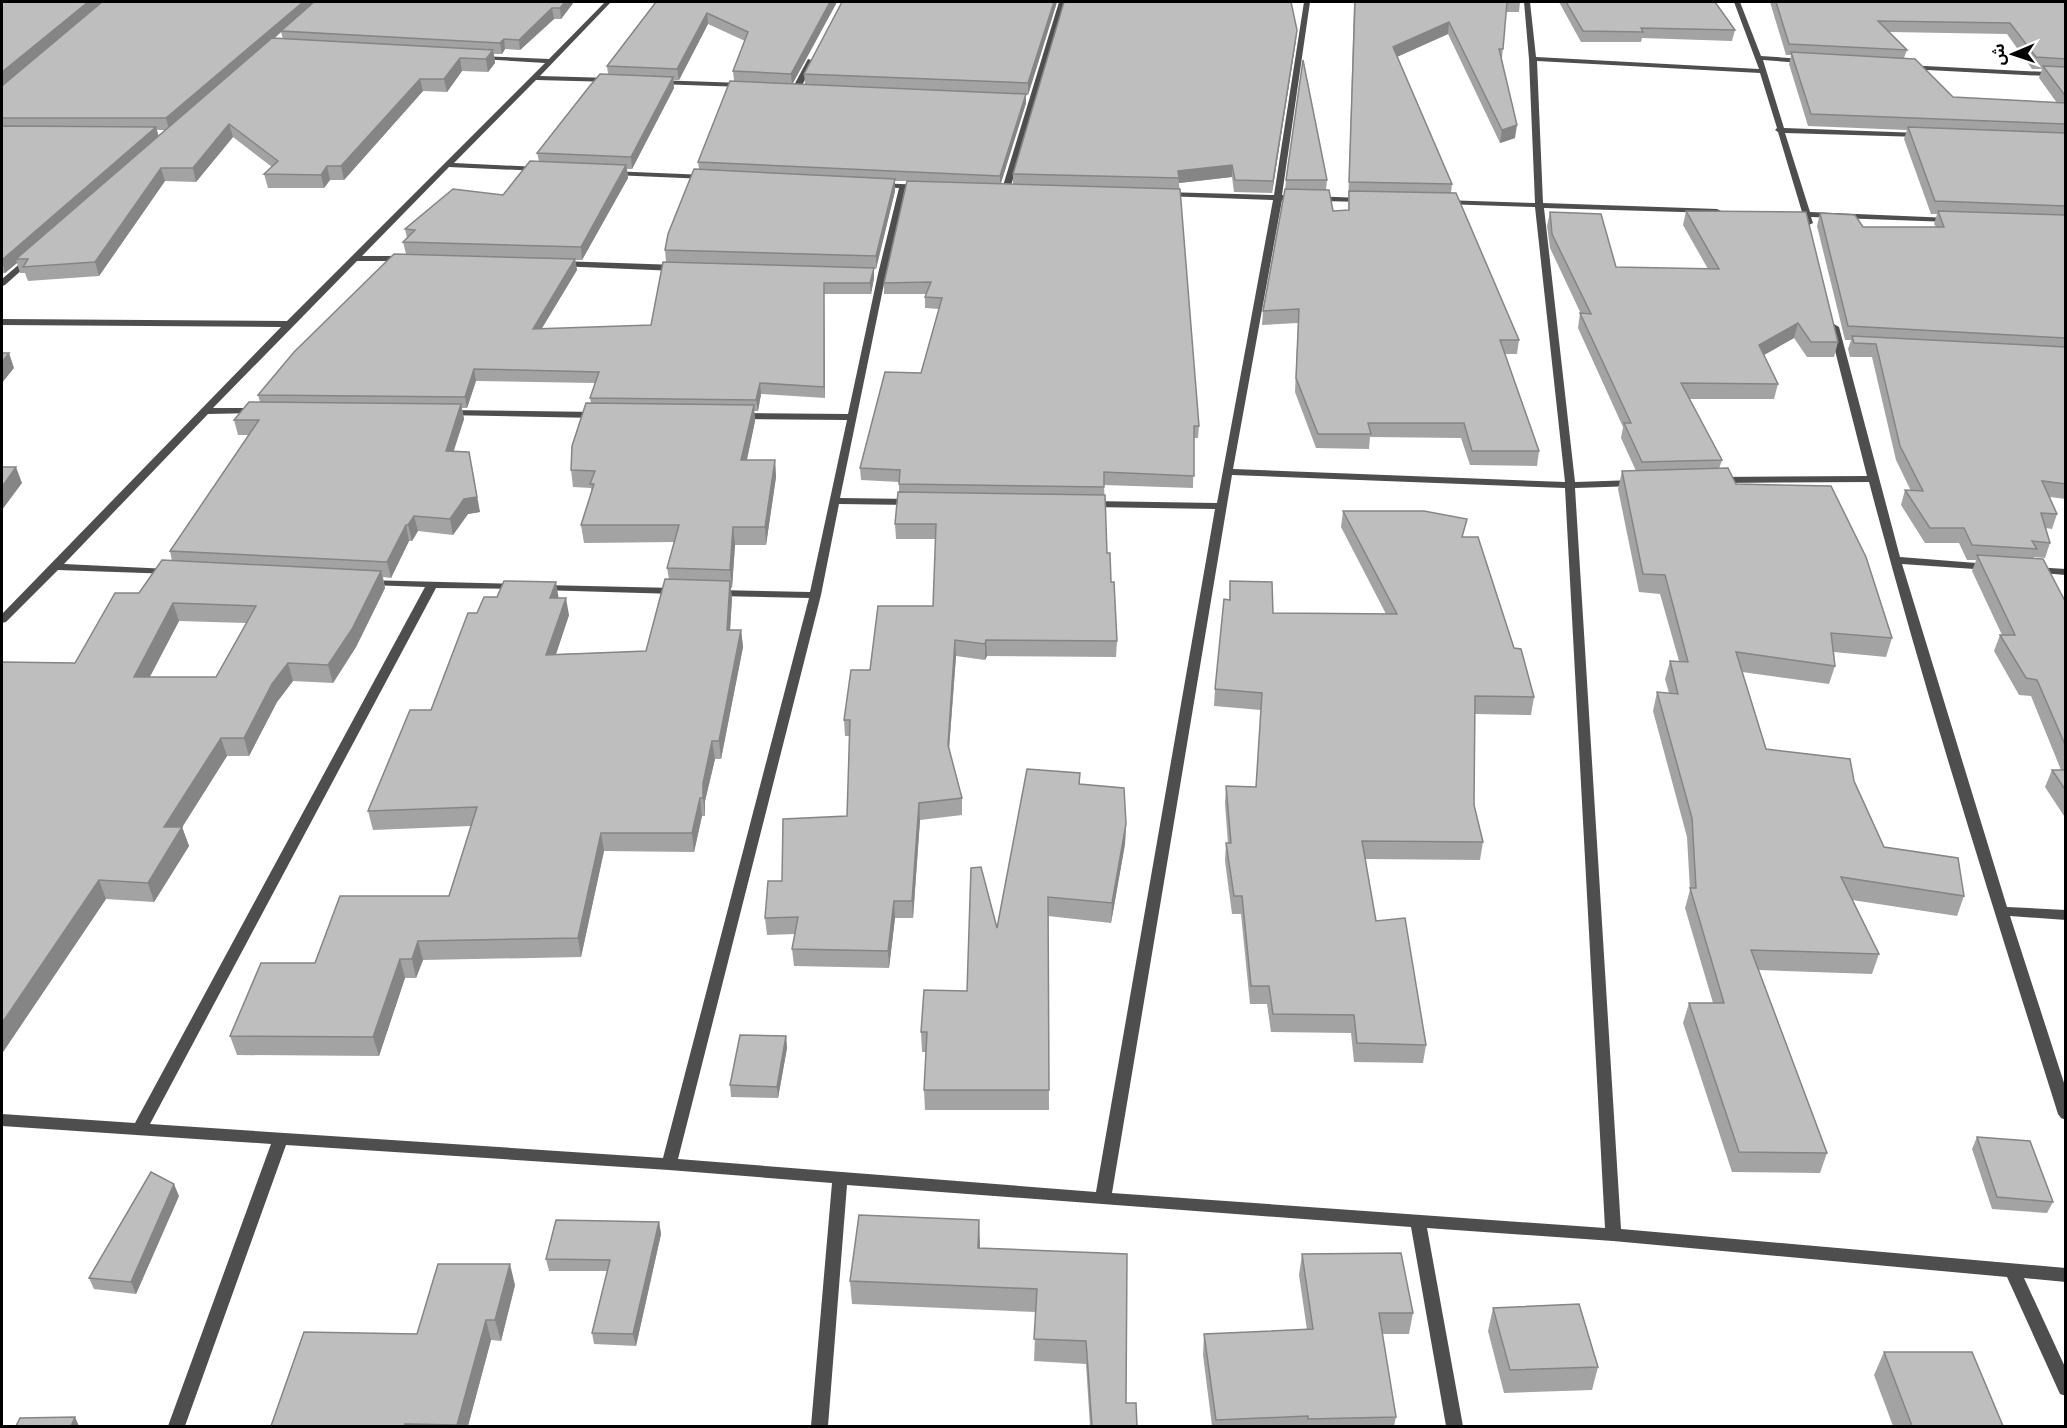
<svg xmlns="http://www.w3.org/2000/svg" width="2067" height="1428" viewBox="0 0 2067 1428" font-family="Overpass,'Noto Sans Arabic',sans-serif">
  <rect width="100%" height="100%" fill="#fff"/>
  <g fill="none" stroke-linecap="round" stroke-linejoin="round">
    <g fill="#4e4e4e" fill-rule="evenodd">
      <polygon points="605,2 611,2 540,76 611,78 615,80 614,82 536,80 454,163 538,167 542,169 541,171 449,167 362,256 404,256 408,259 407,261 357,261 213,408 255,408 260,411 258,413 208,414 64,564 169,569 174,572 173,574 58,570 6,622 2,623 2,614 281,327 2,325 2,319 287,321 545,63 480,59 478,58 478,56 549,59"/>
      <polygon points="1059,2 1065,2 1010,189 1003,191 1002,189"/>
      <path d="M1304 2H1310L1282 195 1363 198 1367 200 1363 202 1282 200 1233 469 1565 482 1535 207 1443 204 1439 202 1443 200 1535 203 1529 59 1524 2H1530L1536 57 1759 69 1734 2H1740L1761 56 1803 59 1807 61 1803 63 1763 60 1784 128 1920 133 1924 135 1920 137 1785 133 1810 212 1950 218 1954 220 1950 222 1811 217 1813 223 1809 225H1806L1803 217 1791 216 1787 214 1791 212H1802L1778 132 1775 130 1777 128 1760 73 1537 61 1543 203 1717 209 1721 211 1717 213 1544 208 1575 482 1635 480 1640 483 1635 486 1575 488 1621 1229 2066 1268V1282L2024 1278 2066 1369V1396L2060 1394 2007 1277 1613 1241 1427 1228 1463 1426H1446L1411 1227 847 1185 828 1426H811L832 1183 669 1170 286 1145 185 1426H168L271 1144 2 1126V1114L135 1123 425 587 369 585 365 584 363 582 365 580 517 584 521 585 523 587 521 589 436 588 150 1124 663 1158 809 598 717 596 711 593 717 590 810 592 847 420 740 419 735 416 740 413 848 414 878 274 899 188 876 187 875 185 879 183 922 185 926 187 922 189H907L886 274 840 498 911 499 916 502 911 505 839 504 821 595 678 1159 1096 1192 1215 509 1091 507 1086 504 1091 501 1217 503 1273 200 1164 196 1160 194 1164 192 1274 195ZM1232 475 1565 488 1605 1228 1112 1193Z"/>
      <polygon points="808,59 815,61 800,89 794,89 793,87"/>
      <polygon points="1905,65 2066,73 2066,77 1908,69 1905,69"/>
      <polygon points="655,80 743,83 747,85 743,87 658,84 655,84"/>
      <polygon points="610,171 706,175 710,177 706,179 613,175 609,173"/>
      <polygon points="30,255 34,258 33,260 5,285 2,286 2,279"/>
      <polygon points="560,261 677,265 681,268 677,271 557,266 557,262"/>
      <path d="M1834 324 1839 327 1900 557 1989 564 1994 567 1989 570 1902 564 2007 907 2066 910V920L2010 916 2066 1089V1120L2061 1118 2058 1114C1992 904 1925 695 1869 482L1718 483 1713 480 1718 477 1867 476 1829 327Z"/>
      <polygon points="446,410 597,412 602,415 597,418 443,415 443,411"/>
      <polygon points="2034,567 2066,569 2066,575 2030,572 2029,570"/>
      <polygon points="543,585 676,588 682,591 676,594 539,590 537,588 539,586"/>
    </g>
  </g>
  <g fill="#a3a3a3" fill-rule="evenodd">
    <path d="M2 2H574L561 19H554L520 50 505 49 502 54H494L495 63 488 72 462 71 447 92 423 91 344 180H330L324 188H268L264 174 272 167 233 137 196 182 165 181 99 276 28 281 25 273H20L17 263 5 273H2ZM281 32 283 39 275 38ZM157 130H166L158 136Z"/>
    <path d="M656 2H837L792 84H805L804 74 842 2H1057L1028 95H1026V103L1001 183 1013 184V174L1296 40 1272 193 1234 192 1232 177 1179 183 1199 426 1198 438H1194L1193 488 1104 485 1107 553 1117 641 1116 657 987 656 985 660 956 656 949 750 962 798V815L920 820 913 918H895L889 968 794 966 792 949 795 934 767 935 765 918 782 881 847 816 850 736H845L844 720 870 670 933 606 936 539H896L895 524 899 492V482L861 480 860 468 921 373 939 309 925 308V297L926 294H884V283L907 181H895V191L876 269H874V278L871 294H824L825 398 761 394 758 411H754L755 421 747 460H775L776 477 766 545H735L732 588H730L732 598 730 630H741L743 647 721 759H715L705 801V816H702L694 852 604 851 581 957 423 960 416 978H405L379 1056 237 1055 230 1036 315 963 449 896 471 826 373 830 368 811 431 710 477 613 559 598 569 615 556 654 646 651 669 579 667 568 674 542 584 543 581 525 592 491 591 488 573 487 571 470 591 403 590 398 595 383 476 381 467 408H462L464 419 453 451 480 512 468 514 453 535 418 531 412 541H409L391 578 383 577 385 588 356 647 333 683 293 681 277 702 249 756H227L182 827 189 846 154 902 106 899 3 1052H2V662L75 663 139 593 172 561 170 551 249 435H238L234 420 260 402 258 395 406 254 403 242 407 238 405 229 503 195 539 161 537 153 608 74 607 66ZM708 24 745 41 733 71 734 81 698 162 699 169 665 250 666 262 651 325 541 329 577 270 575 260H582L628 178 627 169H632L674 88 673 80H679ZM179 621 246 623 216 677H150Z"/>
    <polygon points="1354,2 1520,2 1519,12 1506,12 1502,59 1515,138 1500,143 1448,34 1397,57 1452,184 1451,193 1519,340 1517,354 1505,354 1539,451 1537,466 1470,465 1461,438 1370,437 1369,449 1316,448 1295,392 1298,323 1262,325 1263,311 1285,190 1286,180 1327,180 1326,190 1333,211 1348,210"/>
    <polygon points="1559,2 1715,2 1735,30 1732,41 1642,38 1641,42 1581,42"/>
    <path d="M1770 2H2066V499L2050 497 2057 514 2052 529 2046 528 2050 543 2045 558 2034 557 2033 559 2066 603V819L2045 787 2052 770H2061L2031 696 2019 695 1994 651 2000 635H2002L1972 571 1976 560H1967L1959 543H1925L1901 505 1905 490 1911 491 1896 460 1872 357H1850L1848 349 1851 340H1845L1817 226 1820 213 1863 227H1936L1934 224 1937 214H1931L1904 139 1907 130 1808 126 1789 64 1791 55H1786ZM1889 32 2007 34 2032 69H2042L2039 78 2057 103 1953 97 1904 58 1907 50Z"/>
    <polygon points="1686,211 1838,342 1834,357 1807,357 1794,338 1764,355 1778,384 1774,399 1689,399 1722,460 1719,469 1892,638 1886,657 1834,652 1835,666 1829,684 1742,672 1766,749 1854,781 1884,847 1964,896 1957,916 1852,900 1879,954 1872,974 1758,970 1827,1153 1820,1173 1732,1172 1683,1023 1689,1003 1713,1003 1685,908 1690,890 1687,837 1653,711 1657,692 1669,693 1665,679 1670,661 1679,661 1660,594 1639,592 1618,489 1622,471 1636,471 1621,438 1623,427 1578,328 1580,313 1581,314 1550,248 1547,226 1550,212 1616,267 1708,269 1683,225"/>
    <polygon points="1343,511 1464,537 1514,648 1534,697 1531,715 1475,714 1474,805 1483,842 1480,860 1365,859 1376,921 1426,1045 1423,1063 1354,1062 1351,1033 1271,1032 1267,1004 1250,1004 1241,914 1232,914 1225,861 1226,843 1228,843 1225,804 1226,786 1256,787 1261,710 1214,706 1215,689 1229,600 1230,581 1273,613 1386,614 1341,527"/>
    <polygon points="1080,773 1080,784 1126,824 1125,844 1111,923 1048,916 1049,1110 925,1110 924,1090 926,1052 922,1052 921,1032 967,991 997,928"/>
    <polygon points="786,1036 787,1048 778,1098 731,1097 730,1085"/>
    <polygon points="1977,1137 2053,1202 2047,1213 1992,1209 1972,1149"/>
    <polygon points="179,1196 136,1294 94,1289 89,1278"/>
    <polygon points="659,1222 661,1234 636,1346 594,1344 592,1333 607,1271 549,1271 546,1259"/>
    <polygon points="980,1243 980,1248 1127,1254 1126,1403 1137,1426 1090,1426 1086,1364 1034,1361 1036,1312 852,1304 850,1281"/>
    <polygon points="1302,1254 1413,1313 1409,1334 1382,1334 1396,1417 1394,1426 1212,1426 1203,1355 1204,1334 1307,1330 1299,1275"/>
    <polygon points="515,1285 501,1341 491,1340 468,1426 271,1426 417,1334"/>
    <polygon points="1493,1308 1598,1367 1592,1390 1504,1393 1488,1331"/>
    <polygon points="1884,1352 2003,1426 1893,1426 1874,1375"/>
  </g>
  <g fill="#858585">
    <polygon points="88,2 104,2 2,87 2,72"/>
    <polygon points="303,2 317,2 281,31 281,32 169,130 166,118"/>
    <polygon points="565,2 574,2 561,19 560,8"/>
    <polygon points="830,2 837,2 792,85 791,74"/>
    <polygon points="1054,2 1057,2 1028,95 1028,83"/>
    <polygon points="552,8 554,19 520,50 519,40"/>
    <polygon points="707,13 708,24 679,80 677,69"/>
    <polygon points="1449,22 1448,34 1392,59 1393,47"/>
    <polygon points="1297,30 1296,40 1272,193 1273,181"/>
    <polygon points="504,39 505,49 502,54 500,43"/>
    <polygon points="493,50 495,63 488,72 486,59"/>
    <polygon points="460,58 462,71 447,92 444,79"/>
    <polygon points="673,77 674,88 632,169 631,157"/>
    <polygon points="420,79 423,91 344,180 341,166"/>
    <polygon points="1026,94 1026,103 1000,186 1000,176"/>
    <polygon points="229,124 233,137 196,182 193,168"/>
    <polygon points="1517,125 1515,138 1500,143 1502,130"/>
    <polygon points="156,127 159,138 16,259 17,263 5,273 2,260"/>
    <polygon points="626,165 628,178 582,260 581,247"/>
    <polygon points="1232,165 1232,177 1179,183 1178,171"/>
    <polygon points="327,166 330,180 324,188 321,175"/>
    <polygon points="161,168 165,181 99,276 95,262"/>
    <polygon points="895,179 895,191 876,269 876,256"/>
    <polygon points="575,259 577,270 535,340 533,329"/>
    <polygon points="874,268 874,278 871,294 870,283"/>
    <polygon points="824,283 824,294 825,398 824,387"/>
    <polygon points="1798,323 1794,338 1755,360 1759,345"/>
    <polygon points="9,353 14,368 2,383 2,362"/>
    <polygon points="474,369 476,381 467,408 465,397"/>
    <polygon points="760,383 761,394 758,411 756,400"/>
    <polygon points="461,404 464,419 449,466 446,451"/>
    <polygon points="754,405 755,421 743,477 741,460"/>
    <polygon points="775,460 776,477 766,545 765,527"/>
    <polygon points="16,467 22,483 2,510 2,487"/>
    <polygon points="472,467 480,512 468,514 453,535 450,519"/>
    <polygon points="414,516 418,531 412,541 408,525"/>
    <polygon points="406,525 409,541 391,578 387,562"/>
    <polygon points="733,527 735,545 732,588 730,570"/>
    <polygon points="381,571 385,588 356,647 333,683 328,665"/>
    <polygon points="730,581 732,598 729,647 727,630"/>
    <polygon points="556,582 559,600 550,598"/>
    <polygon points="566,598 569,615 550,672 546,655"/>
    <polygon points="173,603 179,621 140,695 134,677"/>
    <polygon points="741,630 743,647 721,759 719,741"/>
    <polygon points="955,640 956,656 948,761 948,745"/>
    <polygon points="986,640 987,656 985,660 985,644"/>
    <polygon points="288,663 293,681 277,702 249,756 244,738 272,684"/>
    <polygon points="221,738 227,756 171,845 164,827"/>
    <polygon points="712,741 715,759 705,801 705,816 703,798 703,783"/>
    <polygon points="700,798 702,816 694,852 692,833"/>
    <polygon points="919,803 920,820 913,918 912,901"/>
    <polygon points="1126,824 1125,844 1111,923 1112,903"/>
    <polygon points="182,827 189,846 154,902 148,883"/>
    <polygon points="601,833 604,851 581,957 578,938"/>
    <polygon points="99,880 106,899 3,1052 2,1049 2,1023"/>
    <polygon points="894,901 895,918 889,968 888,951"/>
    <polygon points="418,941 423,960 416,978 412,959"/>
    <polygon points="400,959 405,978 379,1056 373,1037"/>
    <polygon points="786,1036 787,1048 778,1098 777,1087"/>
    <polygon points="174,1184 179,1196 136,1294 131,1282"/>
    <polygon points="979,1220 980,1243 978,1271 978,1248"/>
    <polygon points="659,1222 661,1234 636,1346 633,1334"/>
    <polygon points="510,1264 515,1285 501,1341 495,1320"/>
    <polygon points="486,1320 491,1340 468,1426 457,1426"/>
    <polygon points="75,1417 79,1426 71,1426"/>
  </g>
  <g fill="#bebebe" stroke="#858585" stroke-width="1.5" fill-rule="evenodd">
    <polygon points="2,2 88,2 2,72"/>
    <polygon points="102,2 303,2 166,118 2,118 2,84 3,85"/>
    <polygon points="314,2 565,2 560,8 552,8 519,40 504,39 500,43 281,31"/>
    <polygon points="656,2 830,2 791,74 733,71 748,32 707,13 677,69 607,66"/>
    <polygon points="842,2 1054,2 1028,83 804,74"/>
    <polygon points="1064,2 1291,2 1297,30 1273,181 1235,180 1232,165 1178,171 1179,178 1013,174"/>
    <polygon points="1355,2 1507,2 1503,49 1499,49 1517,125 1502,130 1449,22 1393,47 1452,184 1349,182"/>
    <polygon points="1566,2 1715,2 1735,30 1641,28 1643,32 1583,31"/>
    <polygon points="1776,2 2066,2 2066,59 2036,57 2010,23 1878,21 1907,50 1789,44"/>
    <polygon points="272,38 493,50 486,59 460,58 444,79 420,79 341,166 327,166 321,175 264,174 278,161 229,124 193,168 161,168 95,262 23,267 28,259 16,259"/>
    <polygon points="1791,52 1915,59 1953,97 2066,103 2066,124 1811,114"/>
    <polygon points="1303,60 1327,180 1286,180"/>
    <polygon points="2043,66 2066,67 2066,97"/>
    <polygon points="600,74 673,77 631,157 537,153 589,87"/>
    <polygon points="730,81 1026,94 1000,176 698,162"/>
    <polygon points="2,126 156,127 2,260"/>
    <polygon points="1908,127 2066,133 2066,206 1935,201"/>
    <polygon points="530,161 626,165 581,247 403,242 415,230 405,229 453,189 503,195"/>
    <polygon points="694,169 895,179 876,256 665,250 668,234"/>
    <polygon points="907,181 1180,189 1199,426 1194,426 1194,476 1104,472 1104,487 899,484 900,470 860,468 885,372 921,373 942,298 925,297 931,282 884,283"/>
    <polygon points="1285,189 1329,190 1333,211 1349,210 1349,191 1456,193 1519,340 1500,340 1539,451 1472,451 1464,423 1368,423 1371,434 1318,434 1296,378 1299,309 1263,311"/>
    <polygon points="1686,211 1806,212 1838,342 1811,342 1798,323 1759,345 1778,384 1681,383 1722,460 1642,462 1624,423 1631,423 1580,313 1591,314 1552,234 1550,212 1601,214 1616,267 1719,269"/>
    <polygon points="1938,211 2066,215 2066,338 1848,326 1820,213 1855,215 1863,227 1944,227"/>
    <polygon points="394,254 575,259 533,329 651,325 663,262 874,268 870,283 824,283 824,387 760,383 756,400 590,398 599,372 474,369 465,397 258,395 294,352"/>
    <polygon points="1852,336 2066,347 2066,484 2042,481 2057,514 2041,513 2050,543 2032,541 2037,549 1972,545 1964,528 1930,528 1905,490 1923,491 1900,446 1876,344 1854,343"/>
    <polygon points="2,353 9,353 2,362"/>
    <polygon points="249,402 461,404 446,451 469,452 477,497 464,499 450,519 414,516 408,525 406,525 387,562 170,551 259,420 234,420"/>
    <polygon points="586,403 754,405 741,460 775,460 765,527 733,527 730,570 667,568 679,525 581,525 594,484 590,484 595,471 571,470 572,446"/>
    <polygon points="2,467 16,467 2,487"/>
    <polygon points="1728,468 1736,484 1831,486 1866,557 1892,638 1831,633 1835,666 1736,652 1766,749 1850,759 1854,781 1884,847 1958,858 1964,896 1841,877 1879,954 1751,950 1827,1153 1739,1152 1689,1003 1724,1003 1690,888 1696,888 1692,818 1657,692 1678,694 1670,661 1688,662 1665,575 1643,574 1622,471"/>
    <polygon points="898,492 1105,495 1107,553 1110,553 1111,582 1114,582 1117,641 986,640 985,644 955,640 948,745 962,798 919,803 912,901 894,901 888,951 792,949 798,917 765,918 768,881 782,881 783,819 847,816 850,720 844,720 851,670 870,670 878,606 933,606 936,524 895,524"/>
    <polygon points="1343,511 1424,511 1467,519 1462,537 1478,537 1514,648 1521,649 1534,697 1475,696 1474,805 1483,842 1362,841 1376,921 1405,918 1426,1045 1357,1043 1354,1015 1273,1014 1269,986 1251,986 1242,896 1234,896 1226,843 1231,843 1226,786 1256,787 1262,693 1215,689 1224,599 1230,600 1230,581 1272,582 1273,613 1397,614"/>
    <polygon points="1977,555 2043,559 2066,603 2066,747 2037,680 2026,678 2000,635 2015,635"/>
    <path d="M162 560 381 571 352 629 328 665 288 663 272 684 244 738H221L164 827H182L148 883 99 880 2 1023V662L75 663 115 593H139ZM173 603 256 606 216 677H134Z"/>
    <polygon points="665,579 730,581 727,630 741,630 719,741 712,741 703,783 703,798 700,798 692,833 601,833 578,938 418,941 412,959 400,959 373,1037 230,1036 261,963 315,963 340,896 449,896 477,807 368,811 410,710 431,710 468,613 477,613 484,597 497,597 504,581 556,582 550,598 566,598 546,655 646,651"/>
    <polygon points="1027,769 1080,773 1079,784 1124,788 1126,824 1112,903 1048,897 1049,1090 924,1090 927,1032 921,1032 924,990 967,991 971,868 981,867 997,928"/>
    <polygon points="2052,770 2066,770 2066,791"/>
    <polygon points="740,1035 786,1036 777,1087 730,1085"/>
    <polygon points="1977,1137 2030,1141 2053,1202 1997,1197"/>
    <polygon points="151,1172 174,1184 131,1282 89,1278"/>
    <polygon points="859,1215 979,1220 978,1248 1127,1254 1126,1403 1136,1403 1137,1426 1092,1426 1086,1341 1034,1339 1037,1289 850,1281"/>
    <polygon points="556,1220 659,1222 633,1334 592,1333 610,1260 546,1259"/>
    <polygon points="1401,1253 1413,1313 1379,1313 1396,1417 1308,1419 1308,1416 1216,1420 1204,1334 1313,1329 1302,1254"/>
    <polygon points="438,1264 510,1264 495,1320 486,1320 457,1425 405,1424 404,1426 271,1426 304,1332 417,1334"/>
    <polygon points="1579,1304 1598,1367 1510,1370 1493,1308"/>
    <polygon points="1884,1352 1972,1352 2003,1426 1912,1426"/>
    <polygon points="75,1417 71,1426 16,1426 20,1418"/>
  </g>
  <rect width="2067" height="1428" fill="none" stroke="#000000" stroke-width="6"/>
  <g transform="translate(2013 54) rotate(268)" stroke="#ffffff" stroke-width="4.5" paint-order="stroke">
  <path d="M0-4.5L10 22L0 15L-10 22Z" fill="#000000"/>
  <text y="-9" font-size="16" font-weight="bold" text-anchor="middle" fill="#000000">ش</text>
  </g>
</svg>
